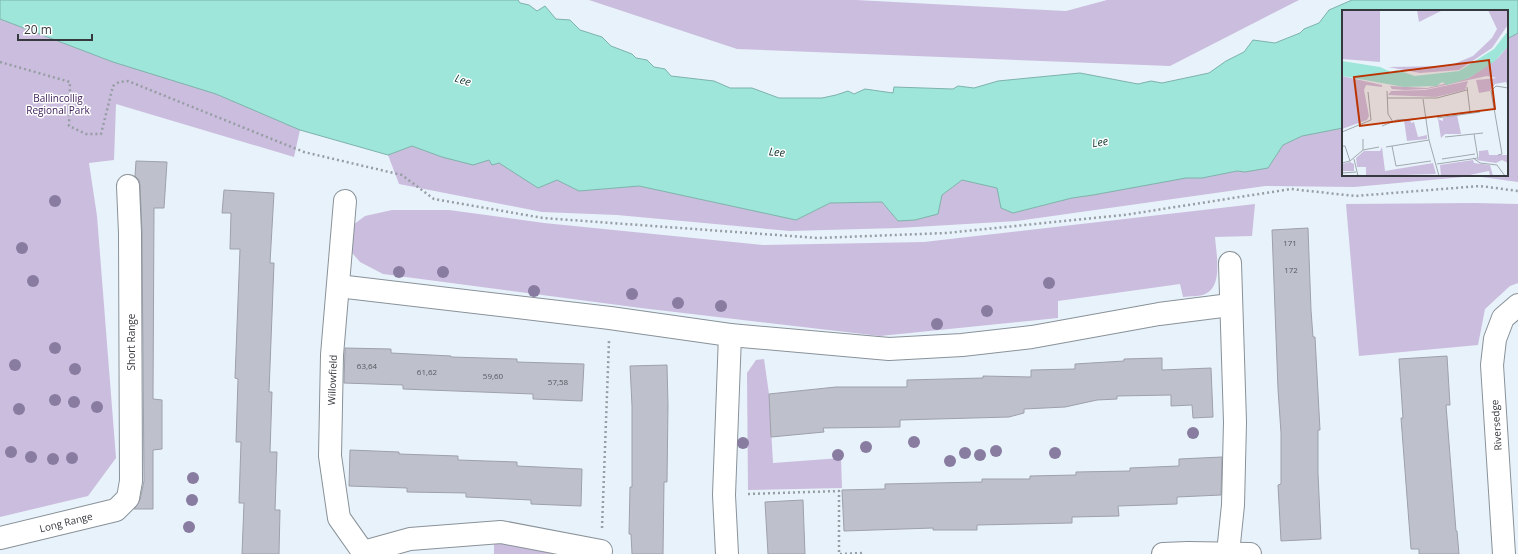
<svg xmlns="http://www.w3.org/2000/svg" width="1518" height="554" viewBox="0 0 1518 554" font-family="'Open Sans',sans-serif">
  <rect width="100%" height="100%" fill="#e8f2fa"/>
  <g fill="#cbbdde">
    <polygon points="589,0 856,0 1066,11 1107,0 1299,0 1170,66 737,49"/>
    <polygon points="0,19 113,62 205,89 300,130 294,157 116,104 114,160 89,163 97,216 116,458 88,496 0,517"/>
    <polygon points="1518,33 1518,182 1474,176 1354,187 1265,186 1017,221 898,228 790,231 617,215 542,212 399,184 388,155 412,146 442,157 489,160 499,162 538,188 557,180 579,191 639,186 796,220 830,203 882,202 898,221 942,195 962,180 998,188 1001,208 1013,213 1072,198 1093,195 1186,177 1202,178 1237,171 1245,172 1268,168 1283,145 1302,136 1343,128 1343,175 1507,175 1507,39"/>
    <polygon points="1475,203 1518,204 1518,283 1510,286 1485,309 1478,345 1359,356 1346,204"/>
    <path d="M1255 204 1252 236 1215 237C1216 252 1223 284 1207 293 1201 297 1190 296 1183 297L1180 284 1058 301V318L880 336 641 308 383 274 360 262 347 247 349 228 365 216 392 210H449L544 223 763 245 924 242Z"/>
    <polygon points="764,359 769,394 773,463 841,458 842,488 748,490 747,373 756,360"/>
    <polygon points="494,543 564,549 564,554 494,554"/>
  </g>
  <polygon fill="#9de6d9" stroke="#7eb2aa" points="0,0 518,0 520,3 529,5 537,11 545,6 556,19 570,20 580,30 602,37 611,46 632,54 636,58 647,60 654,67 665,69 671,76 714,81 730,88 752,88 779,98 822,98 836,95 848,91 854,94 865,89 893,93 894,87 953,89 958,86 974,88 998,81 1080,73 1138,84 1151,81 1162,83 1209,73 1226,61 1244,52 1253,40 1275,43 1300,33 1304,29 1319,23 1329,10 1352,0 1518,0 1518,33 1507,39 1507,11 1343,11 1343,128 1302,136 1283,145 1268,168 1245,172 1237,171 1202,178 1186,178 1093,195 1072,198 1013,213 1001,208 997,188 962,180 942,195 938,214 915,220 898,221 882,202 830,203 796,220 639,186 579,191 557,180 538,188 499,163 492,165 489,160 473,165 442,157 412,146 388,155 300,130 216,94 113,62 0,19"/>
  <g fill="#bec0cb" stroke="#9ea0ab">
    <polygon points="136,161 167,162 164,208 154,208 153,399 162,400 162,449 153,450 153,509 134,509 140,500 144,481 142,232 140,185 139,180 135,176"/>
    <polygon points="224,190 274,193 270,263 274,263 269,392 272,392 270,452 277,452 275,510 280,510 279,554 242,554 244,503 239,503 241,442 236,442 238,379 235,378 240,249 230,249 231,213 222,213"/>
    <polygon points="1308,228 1311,310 1313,337 1315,337 1320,430 1318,430 1318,473 1321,539 1281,541 1278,485 1281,484 1281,433 1278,389 1272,230"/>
    <polygon points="345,348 391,349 391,353 451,356 451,357 517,359 517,362 584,364 582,401 533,399 533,394 403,389 403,385 344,383"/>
    <polygon points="1447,356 1450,405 1446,405 1456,531 1457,531 1459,554 1419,554 1419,549 1411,549 1401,418 1403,418 1399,359"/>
    <polygon points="1162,358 1162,370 1211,368 1213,417 1193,418 1192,405 1171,406 1171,395 1117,396 1117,399 1097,400 1065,407 1024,409 1024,413 1009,417 900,420 900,427 823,428 824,432 771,437 769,394 836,387 907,387 907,380 983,378 983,376 1031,377 1031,370 1075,369 1075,364 1124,361 1124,359"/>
    <polygon points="667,365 668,405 667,482 664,482 663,554 632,554 631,534 629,534 630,487 632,487 632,406 630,366"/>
    <polygon points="350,450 399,452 399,454 458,456 458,460 517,462 517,466 582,469 581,506 531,504 531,500 466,497 466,493 407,492 407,488 349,486"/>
    <polygon points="1222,457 1221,495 1177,497 1177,504 1118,506 1119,516 1072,517 1072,523 977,525 977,530 933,530 933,528 844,531 842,490 885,489 885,484 982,482 982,479 1030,479 1030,476 1076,475 1076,472 1130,471 1130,468 1179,466 1179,459"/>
    <polygon points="803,500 805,554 768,554 765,502"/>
  </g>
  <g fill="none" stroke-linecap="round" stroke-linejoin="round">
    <g stroke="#899299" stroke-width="24">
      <g id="street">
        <polyline points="345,201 332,355 330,456 339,518 363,552"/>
        <polyline points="338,286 610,318 730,335 889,349 962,345 1032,337 1159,314 1230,305"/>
        <polyline points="0,538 116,510 128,498 131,481 130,233 128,186"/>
        <polyline points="1228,553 1233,505 1235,422 1230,263"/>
        <polyline points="362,554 363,552 410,539 501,532 601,551"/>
        <polyline points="727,554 724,495 730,335"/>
        <polyline points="1163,554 1188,553 1250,554"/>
        <polyline points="1504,554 1492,365 1495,339 1503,318 1518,305"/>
      </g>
    </g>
    <g stroke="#969da3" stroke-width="2.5" stroke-dasharray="2 3" stroke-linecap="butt">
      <polyline points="0,62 70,82 69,126 86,134 101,134 113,86 119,82 128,81 304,152 402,175 434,199 543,218 818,238 946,233 1124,215 1291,189 1355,196 1480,186 1518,191"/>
      <polyline points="748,494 839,491 839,554"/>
      <polyline points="602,528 609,341"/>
      <polyline points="840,554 863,553 863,554"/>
    </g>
    <use href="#street" stroke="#fff" stroke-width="22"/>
  </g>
  <g fill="#897ca1">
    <circle cx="55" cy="201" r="6"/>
    <circle cx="22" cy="248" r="6"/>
    <circle cx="399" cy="272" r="6"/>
    <circle cx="443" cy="272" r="6"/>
    <circle cx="33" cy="281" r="6"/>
    <circle cx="1049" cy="283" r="6"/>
    <circle cx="534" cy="291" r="6"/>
    <circle cx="632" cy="294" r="6"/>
    <circle cx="678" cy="303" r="6"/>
    <circle cx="721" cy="306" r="6"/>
    <circle cx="987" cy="311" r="6"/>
    <circle cx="937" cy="324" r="6"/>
    <circle cx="55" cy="348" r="6"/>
    <circle cx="15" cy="365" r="6"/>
    <circle cx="75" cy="369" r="6"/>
    <circle cx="55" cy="400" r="6"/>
    <circle cx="74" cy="402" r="6"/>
    <circle cx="97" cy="407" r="6"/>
    <circle cx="19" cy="409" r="6"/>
    <circle cx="1193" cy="433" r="6"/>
    <circle cx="914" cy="442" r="6"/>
    <circle cx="743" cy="443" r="6"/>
    <circle cx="866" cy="447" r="6"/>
    <circle cx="996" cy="451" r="6"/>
    <circle cx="11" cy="452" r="6"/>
    <circle cx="965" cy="453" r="6"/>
    <circle cx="1055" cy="453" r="6"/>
    <circle cx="838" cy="455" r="6"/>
    <circle cx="980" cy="455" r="6"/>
    <circle cx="31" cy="457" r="6"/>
    <circle cx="72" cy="458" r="6"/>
    <circle cx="53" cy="459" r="6"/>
    <circle cx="950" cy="461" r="6"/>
    <circle cx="193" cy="478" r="6"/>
    <circle cx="192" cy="500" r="6"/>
    <circle cx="189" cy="527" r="6"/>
  </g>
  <g text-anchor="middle" stroke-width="3" stroke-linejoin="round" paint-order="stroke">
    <g font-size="8" fill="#575a60">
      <text x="1290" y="246">171</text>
      <text x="1291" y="273">172</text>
      <text x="367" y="369">63,64</text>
      <text x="427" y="375">61,62</text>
      <text x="493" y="379">59,60</text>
      <text x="558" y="385">57,58</text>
    </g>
    <g font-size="10" fill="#3b1c58" stroke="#fff">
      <text x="58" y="102">Ballincollig<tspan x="58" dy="12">Regional Park</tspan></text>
    </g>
    <g font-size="10" fill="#35383c" stroke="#fff">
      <text transform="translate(131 342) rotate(-90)" y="4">Short Range</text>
      <text transform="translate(332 380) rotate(-88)" y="4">Willowfield</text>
      <text transform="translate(1496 425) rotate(-94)" y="4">Riversedge</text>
      <text transform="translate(66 522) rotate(-14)" y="4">Long Range</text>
    </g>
    <g font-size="11" font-style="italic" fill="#0c302b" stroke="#fff">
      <text transform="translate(463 80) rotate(18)" y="4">Lee</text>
      <text transform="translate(1100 142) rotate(-10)" y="4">Lee</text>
      <text transform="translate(777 152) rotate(5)" y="4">Lee</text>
    </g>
  </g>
  <g transform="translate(1342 10)">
    <rect width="166" height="166" fill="#e8f2fa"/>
    <path d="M0 0H38V52L0 49ZM75 0H101L77 12ZM146 0H166L165 16 150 38 117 60 78 63 46 57 107 56 131 46 150 28 155 19ZM166 36V77L164 72 153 74 148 81 137 83 134 70 155 68 145 66 85 79 63 80 50 79 48 76 85 78 127 68 156 48ZM0 66 40 75V77L24 75 22 80 27 106 25 110 0 119ZM126 71 123 80 94 87 46 85 49 81 83 80ZM115 105 119 124H103L99 128 96 109 101 111V108ZM68 109 69 113 72 112 76 127 85 125V129L65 131 62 110ZM40 137 43 161 91 153 94 164 28 166 24 165V157H15L14 148 22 141H38ZM146 140 147 145H165L166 153 160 150 154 153 134 150 137 148V141ZM131 150 132 153 148 155 151 166H148L147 161 123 166H99L98 155ZM8 152 12 154V161H0V154Z" fill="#cbbdde"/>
    <path d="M166 21V36L153 51 127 68 105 75 100 72 95 76 62 77 0 66V51L38 57 49 62 55 60 73 66 117 61 152 39Z" fill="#9de6d9"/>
    <path fill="none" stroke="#a0a8ae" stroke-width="1" d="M125 77 128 102M45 81 46 104 51 112M45 88H95L125 80M81 89 87 130 97 166M95 108 138 102M40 116 55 110 72 109M0 122 29 110 26 82M103 127 141 123M0 136H3L8 151 0 153M50 136 54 156 89 151M44 137 87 130M21 140 37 137M156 145 160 144 149 81 154 76 166 78M131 148 138 153 155 155 163 166M12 149 16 166M100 149 133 144M8 151 21 140V129M95 154 136 148 132 124M0 163 14 162"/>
    <path fill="#bb3301" fill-opacity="0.15" stroke="#bb3301" stroke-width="2" d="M147 50 153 99 18 116 12 67Z"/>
    <rect width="166" height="166" fill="none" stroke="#35383c" stroke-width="2"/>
  </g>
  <path d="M18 34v6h74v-6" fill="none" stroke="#35383c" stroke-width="2"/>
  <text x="24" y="34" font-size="12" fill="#35383c" stroke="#ffffff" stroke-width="3" paint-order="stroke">20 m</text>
</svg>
